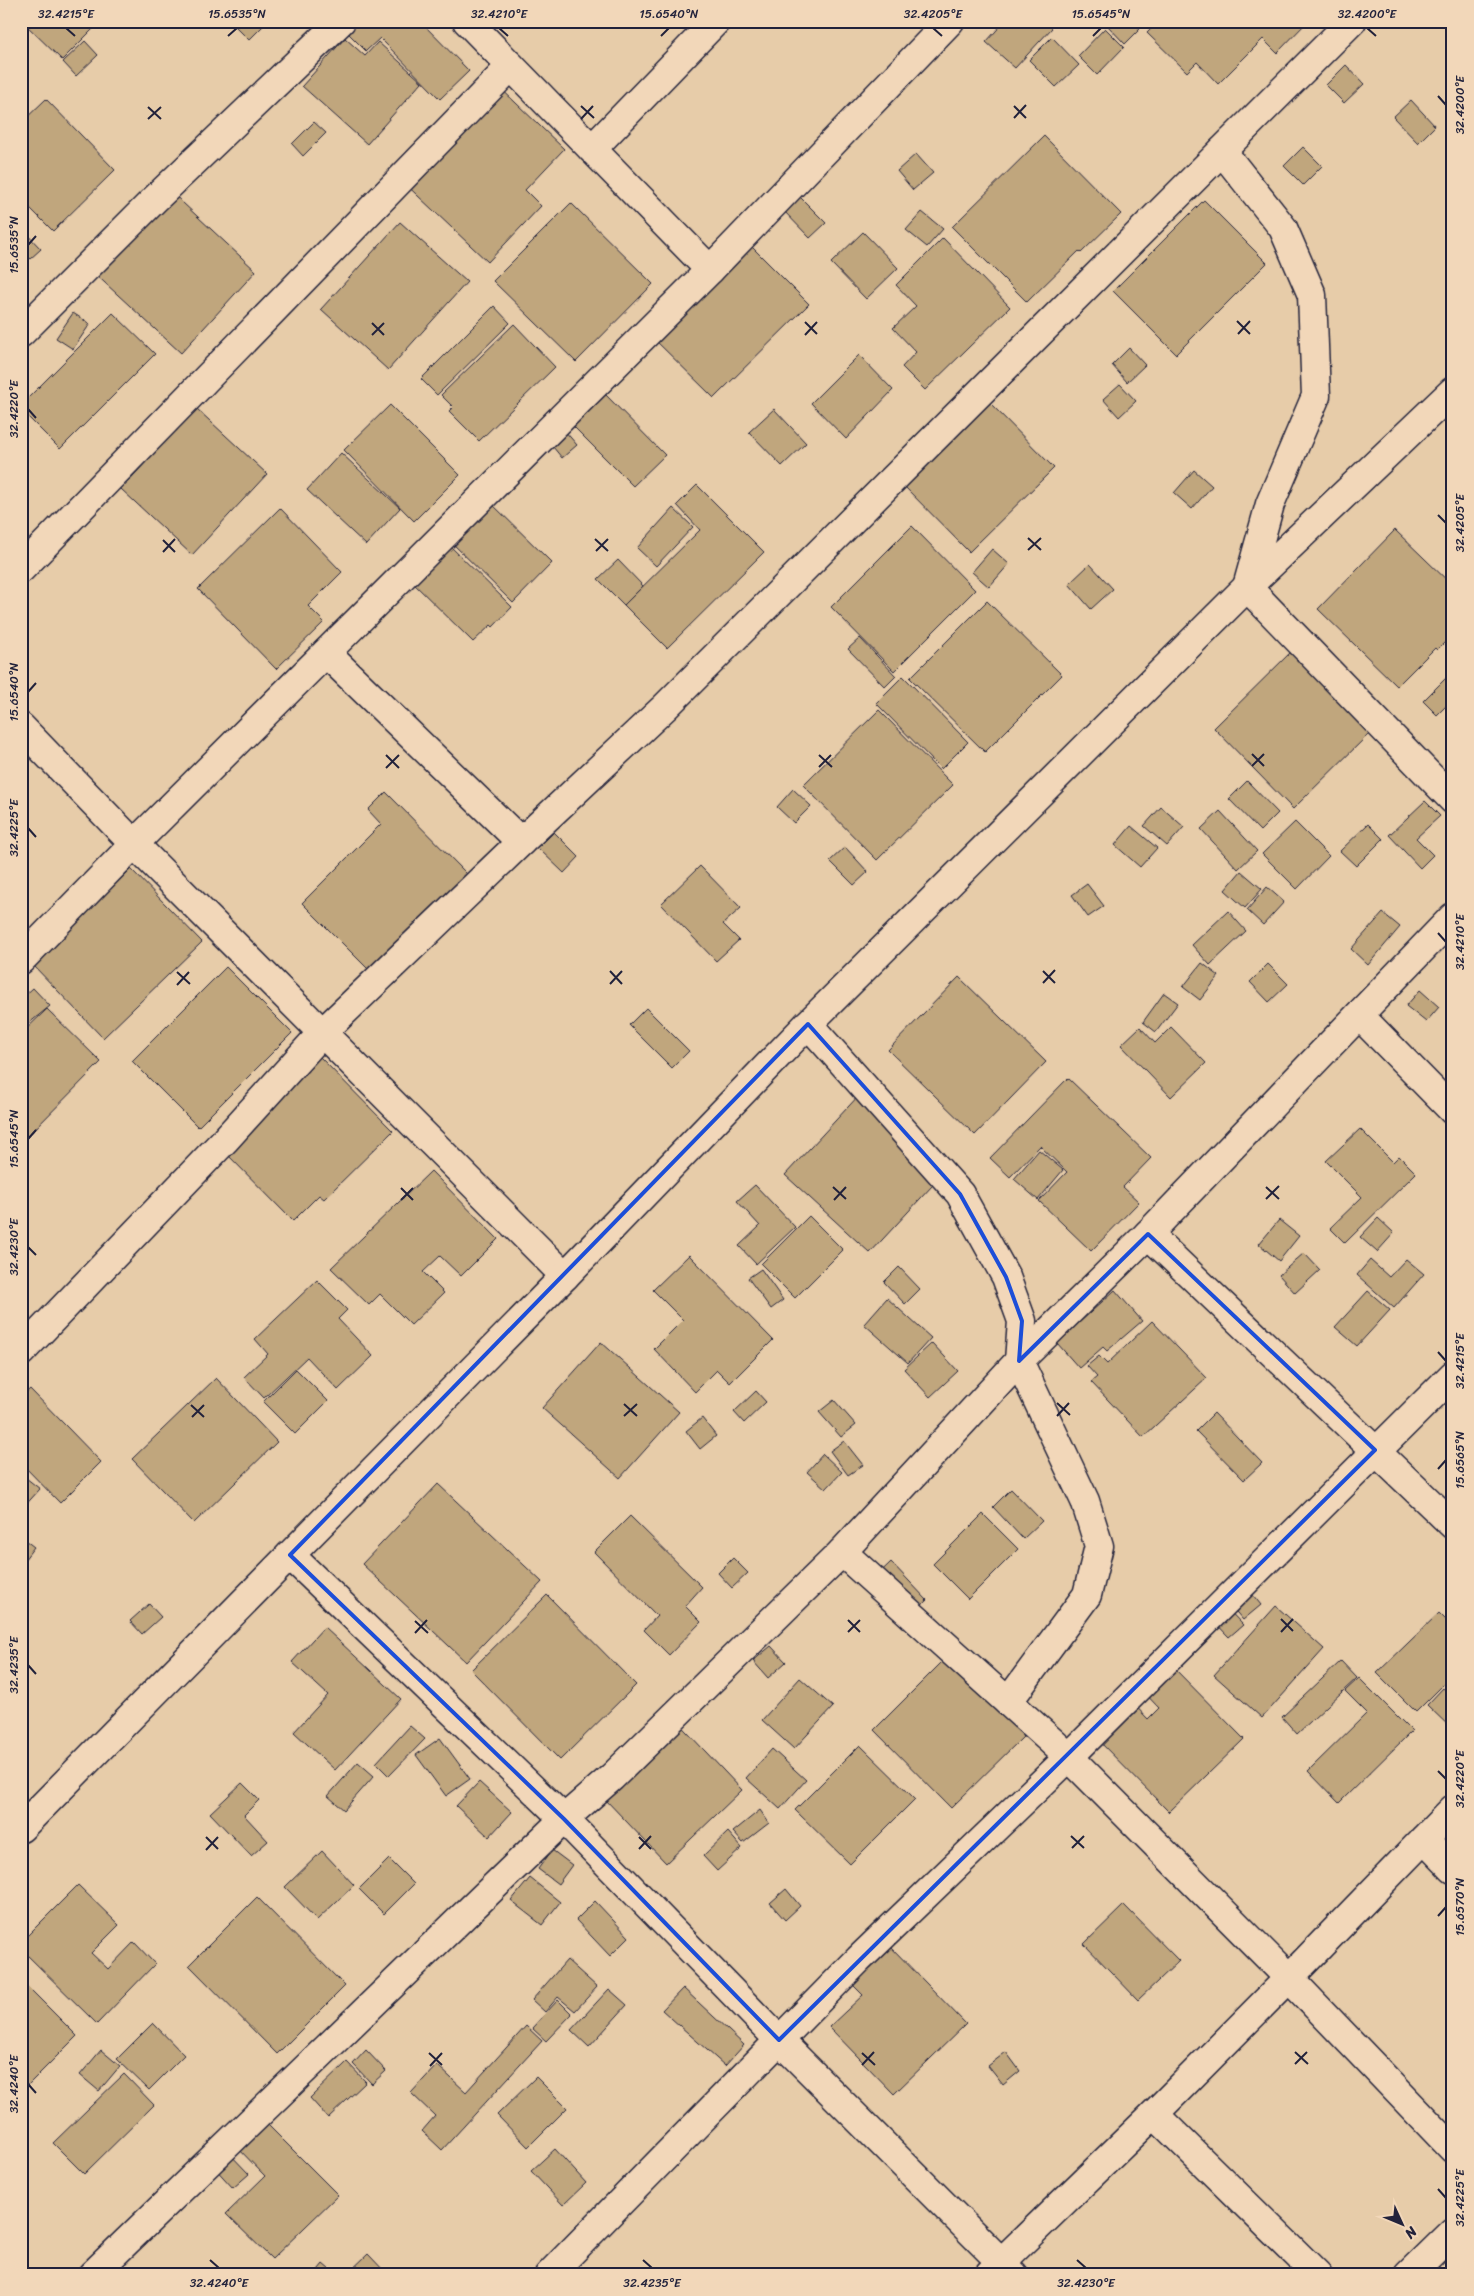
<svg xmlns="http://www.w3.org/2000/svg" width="1474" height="2296" viewBox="0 0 1474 2296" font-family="Sriracha,sans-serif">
  <rect width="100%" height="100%" fill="#e7cca9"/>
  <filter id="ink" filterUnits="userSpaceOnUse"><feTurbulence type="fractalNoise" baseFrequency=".02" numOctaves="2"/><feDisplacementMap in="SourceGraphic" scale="10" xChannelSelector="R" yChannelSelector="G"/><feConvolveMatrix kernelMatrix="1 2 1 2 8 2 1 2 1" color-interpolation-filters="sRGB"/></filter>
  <g filter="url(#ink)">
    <g fill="#c0a67d" stroke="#22223b">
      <polygon points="22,21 101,21 62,60"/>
      <polygon points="230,21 268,21 249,40"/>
      <polygon points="359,21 420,21 469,71 440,99 380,38 366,51 347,32"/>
      <polygon points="1005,21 1045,21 1052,28 1015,68 986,42"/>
      <polygon points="1111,21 1133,21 1140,29 1125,44 1107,25"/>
      <polygon points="1159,21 1308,21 1277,53 1263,39 1218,84 1197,62 1187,72 1147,33"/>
      <polygon points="1105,28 1124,47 1097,75 1078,56"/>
      <polygon points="1052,37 1079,65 1056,87 1029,60"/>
      <polygon points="345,38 365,56 378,42 422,82 367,144 302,86"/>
      <polygon points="85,41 98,55 76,76 63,62"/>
      <polygon points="1346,65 1364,84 1344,103 1326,85"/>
      <polygon points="492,80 564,149 525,190 541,206 488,262 399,178"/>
      <polygon points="46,99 115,170 53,231 21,199 21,123"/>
      <polygon points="1411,100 1435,126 1418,143 1393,117"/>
      <polygon points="314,122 326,133 303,156 292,144"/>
      <polygon points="1044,136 1121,214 1081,253 1079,251 1027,302 952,227"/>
      <polygon points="1303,147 1322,166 1303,185 1284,166"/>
      <polygon points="916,154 933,173 913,190 897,171"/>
      <polygon points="168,189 256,271 181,353 92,271"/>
      <polygon points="796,193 826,223 810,238 781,208"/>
      <polygon points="1204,200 1267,263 1176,354 1113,291"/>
      <polygon points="571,203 653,284 576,362 493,281"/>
      <polygon points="922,212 943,229 927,247 906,230"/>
      <polygon points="400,222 467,282 388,370 321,309"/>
      <polygon points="22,229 41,249 30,259 21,250"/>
      <polygon points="863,232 898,268 866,299 831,263"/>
      <polygon points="743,238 809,304 714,398 648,333"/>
      <polygon points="943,238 1010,307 925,390 902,367 916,352 893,328 916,306 896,285"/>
      <polygon points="494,306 510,323 437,395 421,379"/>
      <polygon points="73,313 90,324 73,349 56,338"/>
      <polygon points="113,313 155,354 60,449 21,410 21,405"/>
      <polygon points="514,324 555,367 479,441 449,411 453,407 441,395"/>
      <polygon points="1129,348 1145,365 1127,382 1112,365"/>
      <polygon points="859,355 893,390 846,439 811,403"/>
      <polygon points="1120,384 1136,401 1119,417 1103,399"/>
      <polygon points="602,391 665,455 633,486 570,423"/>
      <polygon points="985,398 1054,468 969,552 901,483"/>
      <polygon points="390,405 460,475 414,521 344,450"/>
      <polygon points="196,408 267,474 192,555 121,489"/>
      <polygon points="774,409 806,443 782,466 749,432"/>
      <polygon points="558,423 577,445 562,458 544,436"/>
      <polygon points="341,453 400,508 366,545 307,490"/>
      <polygon points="1194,470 1212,486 1192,509 1174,493"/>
      <polygon points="697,485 764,552 667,648 624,605 700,530 677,505"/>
      <polygon points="484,496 552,563 513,603 445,536"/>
      <polygon points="280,508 342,572 308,606 324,622 276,669 198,589"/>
      <polygon points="673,508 693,527 656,566 637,548"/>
      <polygon points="912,526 975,590 894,671 831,607"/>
      <polygon points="1395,530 1453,586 1453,634 1437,650 1435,648 1397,686 1318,609"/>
      <polygon points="443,539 512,607 493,627 491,625 473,642 406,576"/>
      <polygon points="992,549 1009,564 989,587 972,572"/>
      <polygon points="618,560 643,586 624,605 598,579"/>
      <polygon points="1090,564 1113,589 1091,609 1069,584"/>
      <polygon points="987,601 1062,675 985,752 910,678"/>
      <polygon points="860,638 896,676 885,687 848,649"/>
      <polygon points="1297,646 1376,727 1293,809 1214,728"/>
      <polygon points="1453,671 1453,699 1437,715 1423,701"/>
      <polygon points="903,676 968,742 941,769 876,703"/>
      <polygon points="879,710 953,785 877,860 803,785"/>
      <polygon points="1247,781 1278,813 1260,831 1229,799"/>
      <polygon points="793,789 811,806 794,823 777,807"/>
      <polygon points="386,792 468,875 371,972 302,903 381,824 368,810"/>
      <polygon points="1425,801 1440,816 1416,838 1433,855 1420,868 1389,835"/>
      <polygon points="1161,807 1184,827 1167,846 1144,826"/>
      <polygon points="1220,811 1257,851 1238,869 1201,829"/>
      <polygon points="1295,822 1329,856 1297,889 1262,854"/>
      <polygon points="1368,824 1383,839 1356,866 1340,851"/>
      <polygon points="1131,826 1157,848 1140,867 1115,845"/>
      <polygon points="554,832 579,857 564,873 538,848"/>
      <polygon points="845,847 868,872 854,885 830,861"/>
      <polygon points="700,866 741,908 723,924 739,940 716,961 661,904"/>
      <polygon points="131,869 202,942 103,1038 33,965"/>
      <polygon points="1241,871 1262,889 1245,908 1225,890"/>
      <polygon points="1087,884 1104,906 1088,917 1072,895"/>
      <polygon points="1267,887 1284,902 1263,925 1247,910"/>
      <polygon points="1228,911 1246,931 1210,965 1192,945"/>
      <polygon points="1383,913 1400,927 1368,965 1351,949"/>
      <polygon points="1202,963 1219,976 1200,1000 1183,987"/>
      <polygon points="1268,964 1288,984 1269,1002 1250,982"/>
      <polygon points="226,967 292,1033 198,1127 132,1061"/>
      <polygon points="959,977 1046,1062 975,1135 888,1050"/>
      <polygon points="33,988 50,1006 28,1024 21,1017 21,999"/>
      <polygon points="1420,990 1439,1007 1426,1022 1406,1006"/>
      <polygon points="1164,993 1178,1003 1156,1032 1143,1022"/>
      <polygon points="646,1008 689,1051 672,1068 629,1025"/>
      <polygon points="47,1009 101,1062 21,1143 21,1034"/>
      <polygon points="1140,1027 1155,1043 1171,1027 1206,1063 1171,1097 1121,1045"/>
      <polygon points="316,1053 393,1131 324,1199 319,1195 293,1221 221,1148"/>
      <polygon points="1068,1078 1151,1158 1123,1187 1139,1202 1091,1251 1039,1201 1067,1172 1040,1146 1010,1177 990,1158"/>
      <polygon points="861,1093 945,1172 870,1253 785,1175"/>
      <polygon points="1360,1129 1393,1162 1399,1156 1416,1173 1345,1243 1330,1228 1362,1197 1326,1161"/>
      <polygon points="1039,1150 1063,1170 1038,1200 1014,1179"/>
      <polygon points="431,1171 498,1239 461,1276 440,1256 423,1272 444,1293 411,1325 380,1294 369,1305 331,1268"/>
      <polygon points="755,1185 795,1227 756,1264 739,1246 760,1226 737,1201"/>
      <polygon points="809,1216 843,1250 795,1298 761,1264"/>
      <polygon points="1378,1218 1394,1233 1377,1252 1360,1237"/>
      <polygon points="1279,1220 1299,1236 1279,1261 1259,1244"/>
      <polygon points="1304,1253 1320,1270 1295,1293 1279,1275"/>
      <polygon points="689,1255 773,1340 730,1383 717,1370 695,1392 654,1349 683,1320 653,1290"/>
      <polygon points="1406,1259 1424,1274 1394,1308 1357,1275 1370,1260 1389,1277"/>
      <polygon points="899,1267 920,1289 905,1304 884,1282"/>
      <polygon points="761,1269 783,1300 771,1309 748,1278"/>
      <polygon points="317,1280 347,1310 338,1319 373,1356 338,1390 307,1357 264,1398 244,1377 268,1354 255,1339"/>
      <polygon points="1115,1290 1142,1321 1107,1351 1103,1347 1079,1368 1057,1343"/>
      <polygon points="1368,1291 1390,1310 1357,1346 1335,1327"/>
      <polygon points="887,1298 931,1338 908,1363 864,1324"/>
      <polygon points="1152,1321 1207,1378 1143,1437 1091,1382 1097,1377 1087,1366 1099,1356 1107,1364"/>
      <polygon points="601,1342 679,1412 620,1478 542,1408"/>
      <polygon points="932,1343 958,1371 930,1397 904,1369"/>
      <polygon points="296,1369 328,1401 295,1434 263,1402"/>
      <polygon points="216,1378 277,1442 194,1523 132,1459"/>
      <polygon points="30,1389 101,1462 60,1503 21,1463 21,1397"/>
      <polygon points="756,1391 766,1402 744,1423 734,1412"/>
      <polygon points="834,1400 856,1425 841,1437 819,1412"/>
      <polygon points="1214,1413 1262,1463 1244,1480 1196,1431"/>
      <polygon points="702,1418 716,1436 700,1449 686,1431"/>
      <polygon points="844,1441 863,1465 848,1475 830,1451"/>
      <polygon points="823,1454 842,1472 826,1489 807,1472"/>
      <polygon points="26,1478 40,1489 21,1510 21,1483"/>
      <polygon points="438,1484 542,1582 466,1662 362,1564"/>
      <polygon points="1011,1489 1042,1521 1023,1539 993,1507"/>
      <polygon points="983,1514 1018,1549 968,1599 933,1564"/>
      <polygon points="630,1516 702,1587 685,1606 701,1622 669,1655 644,1630 657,1616 594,1552"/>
      <polygon points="21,1537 34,1547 21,1564"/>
      <polygon points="733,1558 748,1573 732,1588 718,1573"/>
      <polygon points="891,1562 927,1600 904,1622 868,1584"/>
      <polygon points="1244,1584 1261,1605 1243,1620 1225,1599"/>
      <polygon points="547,1595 636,1685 560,1760 471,1670"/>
      <polygon points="1220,1601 1243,1625 1229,1637 1206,1613"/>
      <polygon points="149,1604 161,1617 142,1634 130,1621"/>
      <polygon points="1276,1606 1324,1649 1262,1718 1214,1675"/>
      <polygon points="1439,1613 1453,1627 1453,1675 1416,1712 1377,1673"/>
      <polygon points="324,1627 401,1699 335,1770 294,1732 328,1695 292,1662"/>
      <polygon points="771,1646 786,1662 768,1678 753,1661"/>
      <polygon points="949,1655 1027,1733 951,1808 874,1730"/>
      <polygon points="1165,1659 1244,1739 1169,1812 1090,1732 1127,1697 1148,1719 1159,1708 1138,1686"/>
      <polygon points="1341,1661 1357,1678 1297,1734 1282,1717"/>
      <polygon points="800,1678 833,1707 794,1749 762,1720"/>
      <polygon points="1359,1678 1412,1731 1339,1803 1308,1771 1367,1713 1345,1691"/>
      <polygon points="1443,1688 1453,1697 1453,1730 1427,1705"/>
      <polygon points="668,1712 742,1790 666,1863 604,1798"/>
      <polygon points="410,1726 425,1739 389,1776 376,1763"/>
      <polygon points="440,1738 470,1779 446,1796 416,1755"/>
      <polygon points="860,1745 915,1799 850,1864 795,1810"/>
      <polygon points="772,1749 806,1780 780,1809 746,1778"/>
      <polygon points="358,1762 374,1776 344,1810 328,1796"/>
      <polygon points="479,1782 512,1812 489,1837 456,1806"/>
      <polygon points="242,1783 259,1800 244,1815 268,1841 251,1856 210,1813"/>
      <polygon points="760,1810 769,1823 743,1843 733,1832"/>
      <polygon points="728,1832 742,1848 717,1871 703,1856"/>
      <polygon points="552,1850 572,1865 558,1884 538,1869"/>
      <polygon points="322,1851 354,1885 317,1920 285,1887"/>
      <polygon points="389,1859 414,1884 384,1914 359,1889"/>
      <polygon points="530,1878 560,1902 542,1925 511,1901"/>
      <polygon points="78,1885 119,1925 91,1953 108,1969 134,1942 155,1964 97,2024 21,1949 21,1942"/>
      <polygon points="786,1889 800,1906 785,1920 770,1903"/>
      <polygon points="257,1897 345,1986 277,2054 189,1965"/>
      <polygon points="595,1901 629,1937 610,1956 576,1920"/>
      <polygon points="1124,1905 1179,1961 1138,2000 1084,1944"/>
      <polygon points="888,1944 966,2024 894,2094 829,2027 863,1995 849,1981"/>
      <polygon points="567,1960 597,1987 575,2011 558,1997 545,2012 532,2000"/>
      <polygon points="21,1980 77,2036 21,2092"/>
      <polygon points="683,1988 744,2045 725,2066 662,2010"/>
      <polygon points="609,1989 627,2005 589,2047 571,2030"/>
      <polygon points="558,2000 572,2014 546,2041 532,2028"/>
      <polygon points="153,2023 184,2055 149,2090 117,2059"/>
      <polygon points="526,2026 542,2041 442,2150 422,2131 435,2116 411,2093 437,2065 466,2092"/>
      <polygon points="101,2050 120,2066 99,2091 80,2075"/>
      <polygon points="366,2050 386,2071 372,2084 353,2064"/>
      <polygon points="1006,2052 1020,2071 1003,2085 988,2066"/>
      <polygon points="347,2062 366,2082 328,2118 310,2098"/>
      <polygon points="124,2074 154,2105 84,2174 53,2143"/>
      <polygon points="536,2077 567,2108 528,2147 497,2115"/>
      <polygon points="260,2117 338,2195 272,2259 226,2214 265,2176 234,2144"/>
      <polygon points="555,2149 586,2183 563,2205 531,2171"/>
      <polygon points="228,2152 249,2174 233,2188 213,2166"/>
      <polygon points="368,2254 388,2275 346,2275"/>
      <polygon points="323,2264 336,2275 314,2275"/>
    </g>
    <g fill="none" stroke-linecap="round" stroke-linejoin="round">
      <g stroke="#22223b" stroke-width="31">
        <g id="minor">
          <polyline points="467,21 710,270"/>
          <polyline points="592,149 716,21"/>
          <polyline points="1222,151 1283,228 1312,295 1316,396 1270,504 1247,587 1453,800"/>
          <polyline points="21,333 155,199 341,21"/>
          <polyline points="21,569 511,66"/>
          <polyline points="326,653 521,842"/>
          <polyline points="21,727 134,844 565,1276"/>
          <polyline points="21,960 134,844 710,270 950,21"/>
          <polyline points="1359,1015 1453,1111"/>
          <polyline points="808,1024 960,1194 1006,1277 1022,1321 1019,1361 1085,1501 1099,1546 1087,1595 1008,1702"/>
          <polyline points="1148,1234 1453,1525"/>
          <polyline points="21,1352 225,1140 323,1032 521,842 665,707 1352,21"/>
          <polyline points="842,1552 1069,1757 1289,1978 1453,2149"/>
          <polyline points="290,1555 564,1819 779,2040 1014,2275"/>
          <polyline points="1424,1839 1453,1869"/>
          <polyline points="1154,2114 1318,2275"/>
          <polyline points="989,2274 1154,2114 1289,1978 1453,1809"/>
          <polyline points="92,2275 564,1819 612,1777 842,1552 1019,1361 1148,1234 1453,917"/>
          <polyline points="549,2275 859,1959 1069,1757 1453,1375"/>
          <polyline points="1409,2275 1453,2232"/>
        </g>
      </g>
      <g stroke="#22223b" stroke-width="31">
        <polyline id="tertiary" points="21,1828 565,1276 808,1024 1247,587 1453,391"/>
      </g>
      <use href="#minor" stroke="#f2d7b9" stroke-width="28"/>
      <use href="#tertiary" stroke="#f2d7b9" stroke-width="28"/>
    </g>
  </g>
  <path fill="none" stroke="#1d4ed8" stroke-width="4" stroke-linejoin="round" d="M808 1024 960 1194 1006 1277 1022 1321 1019 1361 1148 1234 1375 1450 779 2040 564 1819 290 1555Z"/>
  <path fill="none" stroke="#22223b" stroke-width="2" d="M66 28 75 36M499 28 508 36M933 28 942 36M1367 28 1376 36M228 36 237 28M661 36 669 28M1093 36 1101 28M1438 96 1446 105M581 106 594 118M1014 106 1026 118M148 107 161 119M1014 118 1026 105M148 119 161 107M581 119 593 106M28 245 36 236M1237 321 1250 334M805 322 817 334M372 323 384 335M1238 334 1250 321M372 335 384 323M805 335 817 322M28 409 36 418M1438 515 1446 523M1028 538 1041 550M595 539 608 551M163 540 175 552M1028 550 1041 538M596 551 608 539M163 552 175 539M28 692 36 683M1252 754 1264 766M386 755 399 768M819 755 832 767M1252 766 1264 754M819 767 831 755M386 768 399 755M28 828 36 837M1438 933 1446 942M610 971 622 984M1043 971 1055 983M177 972 190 984M1043 983 1055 970M610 984 622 971M177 985 189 972M28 1139 36 1130M833 1187 846 1199M1266 1187 1279 1199M401 1188 413 1200M1266 1199 1279 1186M401 1200 413 1188M834 1200 846 1187M28 1247 36 1255M1438 1352 1446 1361M1057 1403 1070 1415M624 1404 637 1416M191 1405 204 1417M624 1416 637 1404M1057 1416 1069 1403M192 1417 204 1405M1438 1469 1446 1460M1281 1619 1293 1631M848 1620 860 1632M415 1621 428 1633M848 1632 860 1620M1281 1632 1293 1619M415 1633 427 1620M28 1665 36 1674M1438 1771 1446 1779M1071 1836 1084 1848M206 1837 218 1849M639 1837 651 1849M1072 1848 1084 1836M639 1849 651 1836M206 1850 218 1837M1438 1916 1446 1907M1295 2052 1308 2064M429 2053 442 2065M862 2053 875 2065M1295 2064 1307 2052M862 2065 874 2052M430 2066 442 2053M28 2084 36 2093M1438 2189 1446 2198M210 2260 219 2268M643 2260 652 2268M1077 2260 1086 2268"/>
  <rect width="1474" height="2296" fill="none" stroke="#f2d7b9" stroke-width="55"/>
  <g transform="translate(1402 2224) rotate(134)" stroke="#f2d7b9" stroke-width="4" paint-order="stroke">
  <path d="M0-4L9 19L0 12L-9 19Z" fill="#22223b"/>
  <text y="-8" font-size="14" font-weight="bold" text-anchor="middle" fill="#22223b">N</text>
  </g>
  <rect x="28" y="28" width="1418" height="2240" fill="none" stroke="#22223b" stroke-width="2"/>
  <g font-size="12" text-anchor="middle" fill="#22223b">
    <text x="66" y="18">32.4215°E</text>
    <text x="237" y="18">15.6535°N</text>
    <text x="499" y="18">32.4210°E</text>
    <text x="669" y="18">15.6540°N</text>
    <text x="933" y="18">32.4205°E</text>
    <text x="1101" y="18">15.6545°N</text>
    <text x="1367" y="18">32.4200°E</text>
    <text transform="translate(1460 105) rotate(-90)" y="4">32.4200°E</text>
    <text transform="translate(14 245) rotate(-90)" y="4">15.6535°N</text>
    <text transform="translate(14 409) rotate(-90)" y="4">32.4220°E</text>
    <text transform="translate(1460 523) rotate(-90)" y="4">32.4205°E</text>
    <text transform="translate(14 692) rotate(-90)" y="4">15.6540°N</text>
    <text transform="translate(14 828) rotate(-90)" y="4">32.4225°E</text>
    <text transform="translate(1460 942) rotate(-90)" y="4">32.4210°E</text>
    <text transform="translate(14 1139) rotate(-90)" y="4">15.6545°N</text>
    <text transform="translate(14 1247) rotate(-90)" y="4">32.4230°E</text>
    <text transform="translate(1460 1361) rotate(-90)" y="4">32.4215°E</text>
    <text transform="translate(1460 1460) rotate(-90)" y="4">15.6565°N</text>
    <text transform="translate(14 1665) rotate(-90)" y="4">32.4235°E</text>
    <text transform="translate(1460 1779) rotate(-90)" y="4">32.4220°E</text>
    <text transform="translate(1460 1907) rotate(-90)" y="4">15.6570°N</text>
    <text transform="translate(14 2084) rotate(-90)" y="4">32.4240°E</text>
    <text transform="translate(1460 2198) rotate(-90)" y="4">32.4225°E</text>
    <text x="219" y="2287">32.4240°E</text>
    <text x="652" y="2287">32.4235°E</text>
    <text x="1086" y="2287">32.4230°E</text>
  </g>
</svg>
